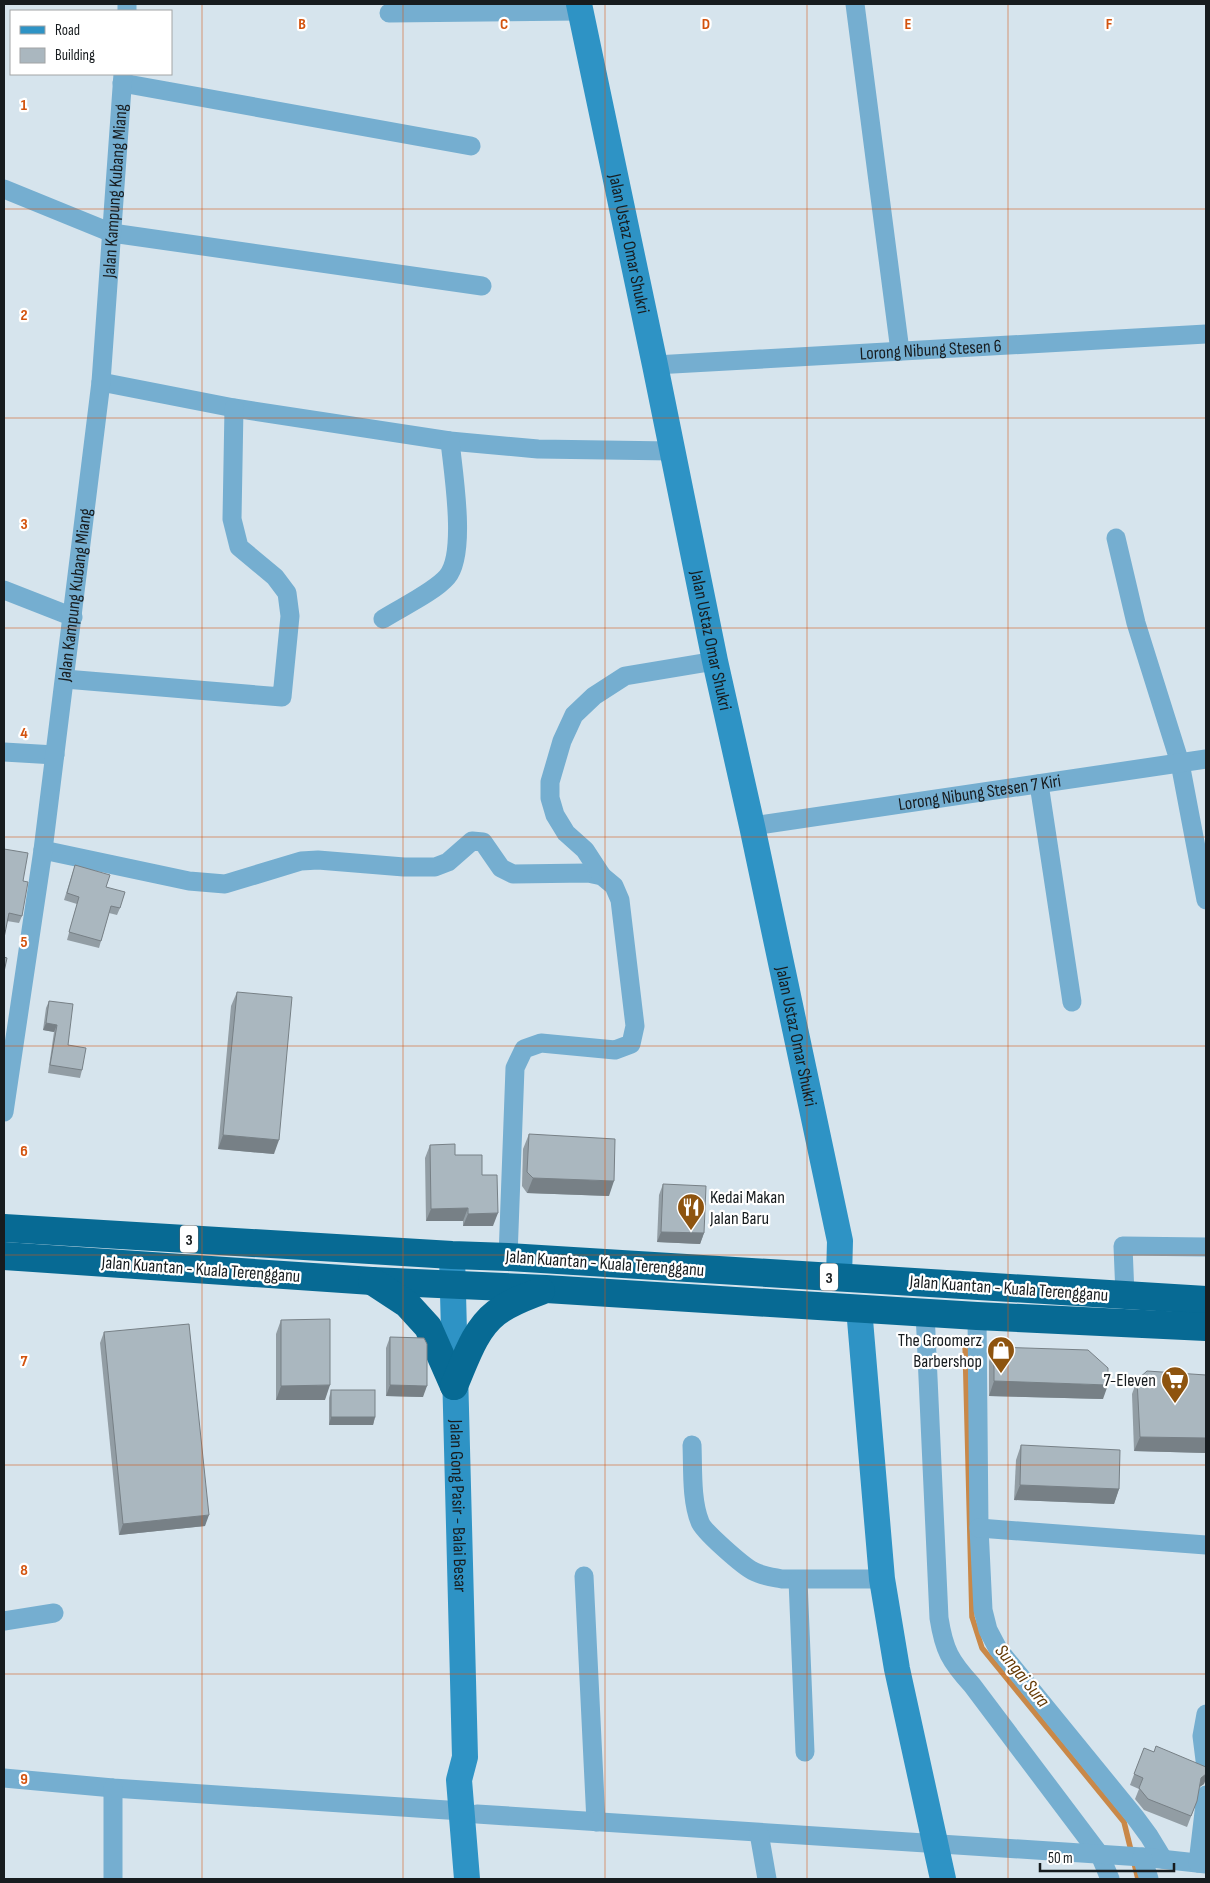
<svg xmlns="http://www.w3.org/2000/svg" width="1210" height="1883" viewBox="0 0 1210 1883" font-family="'Sofia Sans Condensed',sans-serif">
  <rect width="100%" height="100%" fill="#d6e4ed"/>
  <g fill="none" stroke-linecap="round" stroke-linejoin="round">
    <polyline stroke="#c98848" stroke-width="5.5" points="965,1341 972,1617 982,1648 1124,1822 1138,1879"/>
    <g stroke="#75aed0" stroke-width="19">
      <polyline points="855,4 900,351"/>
      <polyline points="127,11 127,4"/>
      <polyline points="389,13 580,11"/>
      <polyline points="122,83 471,146"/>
      <polyline points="4,189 112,233 482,286"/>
      <path id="s1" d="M655 365 1206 334"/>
      <polyline points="101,382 234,408 450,441 538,449 672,451"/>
      <polyline points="1116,538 1136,623 1180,763 1206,900"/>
      <polyline points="4,590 73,617"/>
      <path d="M383 619C402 607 434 592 447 577 467 554 453 472 450 441"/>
      <polyline points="65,679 282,697 290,616 287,593 275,577 239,547 232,519 234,408"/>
      <polyline points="4,752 55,755"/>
      <polyline points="1039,784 1072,1002"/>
      <path id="s2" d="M752 826 1206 759"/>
      <polyline points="43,850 189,881 225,884 301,861 318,860 404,867 435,867 448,862 472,841 483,842 501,868 513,874 588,873 602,876 614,886 620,900 635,1026 631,1044 615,1050 541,1043 524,1049 515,1068 508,1257"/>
      <polyline points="602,876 585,850 566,833 555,815 550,798 550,782 562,741 574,715 594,696 625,676 715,661"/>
      <path id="s3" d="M4 1112 43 850 101 382 123 74"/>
      <polyline points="1125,1295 1123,1246 1206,1247"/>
      <path d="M925 1312 939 1618C944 1650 950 1661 972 1685L1100 1855 1110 1879"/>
      <polyline points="977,1316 979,1528 983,1610 988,1630 998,1649 1135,1817 1149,1836 1163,1859"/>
      <path d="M692 1445C693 1468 691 1500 700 1522 703 1531 743 1566 753 1571 762 1576 772 1577 782 1579H882"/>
      <polyline points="979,1528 1206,1545"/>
      <polyline points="584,1576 596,1822"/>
      <polyline points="798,1580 805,1752"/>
      <polyline points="4,1621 54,1613"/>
      <polyline points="1206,1714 1202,1736 1206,1768"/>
      <polyline points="4,1778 113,1788 462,1811"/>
      <polyline points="113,1788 113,1879"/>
      <polyline points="477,1814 1142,1857 1206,1864"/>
      <polyline points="759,1833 767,1879"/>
      <polyline points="1142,1857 1149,1879"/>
      <polyline points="1198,1863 1206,1795"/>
    </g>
    <g stroke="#2e93c5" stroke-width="26">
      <path id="s4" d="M579 4 655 365 715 661 752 826 840 1241 839 1277"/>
      <path id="s5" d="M452 1255 465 1757 459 1780 467 1879"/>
      <polyline points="859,1308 882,1579 897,1669 943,1879"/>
    </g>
    <g stroke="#076a94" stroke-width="28">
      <polyline points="4,1228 452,1255 508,1257 1206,1300"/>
      <polyline points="4,1256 372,1281 546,1289 977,1316 1206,1327"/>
      <polyline points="372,1281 407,1304 428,1327 454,1386"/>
      <path d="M454 1386C465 1361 474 1330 496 1313 510 1302 526 1297 541 1291"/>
    </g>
  </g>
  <g fill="#929da4">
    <polygon points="4,849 23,881 22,916 19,923 7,921"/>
    <polygon points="75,865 106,887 120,908 117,915 109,913 99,948 67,940 77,904 64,900"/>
    <polygon points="237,992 274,1154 218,1149 231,1006"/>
    <polygon points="49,1001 68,1045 82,1070 80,1078 48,1073 54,1032 43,1030 46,1008"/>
    <polygon points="529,1134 609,1196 527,1193 522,1186 523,1149"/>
    <polygon points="430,1145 455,1155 482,1175 493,1226 463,1226 463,1221 426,1221 425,1158"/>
    <polygon points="663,1184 704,1233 700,1244 657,1242 659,1195"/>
    <polygon points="281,1320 325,1400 276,1400 276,1334"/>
    <polygon points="104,1332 205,1526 119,1535 100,1343"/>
    <polygon points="390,1337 423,1397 386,1396 386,1348"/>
    <polygon points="994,1347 1103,1399 989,1396 989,1361"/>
    <polygon points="1206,1375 1206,1453 1134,1451 1132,1394 1137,1380"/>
    <polygon points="331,1390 375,1417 373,1425 329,1425 329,1398"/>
    <polygon points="1021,1445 1119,1489 1114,1504 1014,1500 1016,1460"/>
    <polygon points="1144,1748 1154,1752 1206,1767 1206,1778 1204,1784 1199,1787 1197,1801 1187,1827 1144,1810 1135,1799 1139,1789 1130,1785"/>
  </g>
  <g fill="#778086">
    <polygon points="46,1023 57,1025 54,1032 43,1030"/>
    <polygon points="223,1135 279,1140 274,1154 218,1149"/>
    <polygon points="533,1178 614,1181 609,1196 527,1193"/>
    <polygon points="468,1208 463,1221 426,1221 431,1209"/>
    <polygon points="498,1213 493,1226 463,1226 468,1214"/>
    <polygon points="661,1232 704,1233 700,1244 657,1242"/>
    <polygon points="994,1381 1108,1385 1103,1399 989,1396"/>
    <polygon points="330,1385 325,1400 276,1400 281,1386"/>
    <polygon points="390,1385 427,1386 423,1397 386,1396"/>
    <polygon points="331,1417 375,1417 373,1425 329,1425"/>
    <polygon points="1140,1437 1206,1438 1206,1453 1134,1451"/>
    <polygon points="1020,1485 1119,1489 1114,1504 1014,1500"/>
    <polygon points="209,1515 205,1526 119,1535 123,1524"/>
    <polygon points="1206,1774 1206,1778 1204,1784 1197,1789 1201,1778"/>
  </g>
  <g fill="#aab7bf" stroke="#778086">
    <polygon points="4,849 28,853 23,881 28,882 22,916 9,913 4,938"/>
    <polygon points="75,865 110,875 106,887 125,892 120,908 111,906 101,941 69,932 79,897 67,893"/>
    <polygon points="4,957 7,958 4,972"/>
    <polygon points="237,992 292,997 279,1140 223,1135"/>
    <polygon points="49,1001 73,1004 68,1045 86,1048 82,1070 50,1065 57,1025 46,1023"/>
    <polygon points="529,1134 615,1139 614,1181 533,1178 527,1172"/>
    <polygon points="455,1144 455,1155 482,1155 482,1175 497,1175 498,1213 468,1214 468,1208 431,1209 430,1145"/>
    <polygon points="663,1184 706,1186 704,1233 661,1232"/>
    <polygon points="330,1319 330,1385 281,1386 281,1320"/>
    <polygon points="189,1324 209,1515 123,1524 104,1332"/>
    <polygon points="390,1337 424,1338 427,1344 427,1386 390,1385"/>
    <polygon points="994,1347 1088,1350 1108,1368 1108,1385 994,1381"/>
    <polygon points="1147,1371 1206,1375 1206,1438 1140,1437 1137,1380"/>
    <rect x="331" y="1390" width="44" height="27"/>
    <polygon points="1021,1445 1120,1450 1119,1489 1020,1485"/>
    <polygon points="1156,1746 1206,1767 1206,1774 1201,1778 1197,1801 1191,1816 1148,1799 1139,1788 1143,1778 1134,1774 1144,1748 1154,1752"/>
  </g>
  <path fill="none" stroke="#d3530e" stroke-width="1" stroke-opacity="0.55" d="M202 4V1879M403 4V1879M605 4V1879M807 4V1879M1008 4V1879M4 209H1206M4 418H1206M4 628H1206M4 837H1206M4 1046H1206M4 1255H1206M4 1465H1206M4 1674H1206"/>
  <defs>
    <g id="restaurant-pin" transform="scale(1.4375)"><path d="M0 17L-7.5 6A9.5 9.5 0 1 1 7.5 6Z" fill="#8e540f" stroke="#fff"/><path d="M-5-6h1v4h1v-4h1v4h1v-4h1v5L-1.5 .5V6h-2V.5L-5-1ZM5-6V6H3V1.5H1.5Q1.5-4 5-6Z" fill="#fff"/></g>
    <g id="shop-pin" transform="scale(1.4375)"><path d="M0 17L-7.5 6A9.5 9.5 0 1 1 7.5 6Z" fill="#8e540f" stroke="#fff"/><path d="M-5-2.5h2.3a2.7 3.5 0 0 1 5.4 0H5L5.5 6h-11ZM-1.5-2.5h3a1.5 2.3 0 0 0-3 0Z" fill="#fff"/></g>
    <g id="supermarket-pin" transform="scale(1.4375)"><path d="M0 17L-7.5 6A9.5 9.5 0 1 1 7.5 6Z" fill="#8e540f" stroke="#fff"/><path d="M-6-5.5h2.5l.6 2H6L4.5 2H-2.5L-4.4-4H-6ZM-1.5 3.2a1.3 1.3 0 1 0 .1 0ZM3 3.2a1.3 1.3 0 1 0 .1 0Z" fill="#fff"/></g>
  </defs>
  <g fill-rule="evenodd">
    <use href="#restaurant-pin" x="691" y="1207"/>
    <use href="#shop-pin" x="1001" y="1350"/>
    <use href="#supermarket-pin" x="1175" y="1380"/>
  </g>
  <g text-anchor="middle" stroke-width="4.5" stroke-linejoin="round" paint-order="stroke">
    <g fill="#fff" stroke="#5d6062" stroke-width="1">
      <rect x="180" y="1225.5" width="18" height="27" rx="4"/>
      <rect x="820" y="1263.5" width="18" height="27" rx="4"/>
    </g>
    <g font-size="16" font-weight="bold" fill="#171c1f">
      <text x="189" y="1245">3</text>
      <text x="829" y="1283">3</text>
    </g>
    <g font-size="18" fill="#171c1f" stroke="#fff">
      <text dy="6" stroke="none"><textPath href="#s3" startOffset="928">Jalan Kampung Kubang Miang</textPath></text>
      <text dy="6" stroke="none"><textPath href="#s4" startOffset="245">Jalan Ustaz Omar Shukri</textPath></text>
      <text dy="6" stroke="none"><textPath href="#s1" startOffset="276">Lorong Nibung Stesen 6</textPath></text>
      <text dy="6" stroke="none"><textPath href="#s3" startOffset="522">Jalan Kampung Kubang Miang</textPath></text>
      <text dy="6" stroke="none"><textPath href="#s4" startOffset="650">Jalan Ustaz Omar Shukri</textPath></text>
      <text dy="6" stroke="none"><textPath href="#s2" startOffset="230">Lorong Nibung Stesen 7 Kiri</textPath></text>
      <text dy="6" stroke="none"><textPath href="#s4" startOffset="1055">Jalan Ustaz Omar Shukri</textPath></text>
      <text transform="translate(605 1263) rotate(4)" y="6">Jalan Kuantan - Kuala Terengganu</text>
      <text transform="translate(201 1269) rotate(4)" y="6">Jalan Kuantan - Kuala Terengganu</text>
      <text transform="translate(1009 1288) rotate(4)" y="6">Jalan Kuantan - Kuala Terengganu</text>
      <text dy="6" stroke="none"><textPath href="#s5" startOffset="251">Jalan Gong Pasir - Balai Besar</textPath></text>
    </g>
    <g font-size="18" fill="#171c1f" stroke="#fff" text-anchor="end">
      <text x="710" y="1203" text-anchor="start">Kedai Makan<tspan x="710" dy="21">Jalan Baru</tspan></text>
      <text x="982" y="1346">The Groomerz<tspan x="982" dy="21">Barbershop</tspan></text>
      <text x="1156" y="1386">7-Eleven</text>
    </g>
    <g font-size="19" font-style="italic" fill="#643a05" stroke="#fff">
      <text transform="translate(1023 1675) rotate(51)" y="7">Sungai Sura</text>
    </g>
  </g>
  <g font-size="16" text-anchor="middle" font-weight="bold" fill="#d3530e" stroke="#fff" stroke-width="4.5" stroke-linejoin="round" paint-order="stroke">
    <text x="302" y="29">B</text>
    <text x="504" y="29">C</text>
    <text x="706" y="29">D</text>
    <text x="908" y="29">E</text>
    <text x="1109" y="29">F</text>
    <text x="24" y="110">1</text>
    <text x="24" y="320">2</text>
    <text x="24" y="529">3</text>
    <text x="24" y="738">4</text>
    <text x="24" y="947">5</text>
    <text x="24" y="1156">6</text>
    <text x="24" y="1366">7</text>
    <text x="24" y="1575">8</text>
    <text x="24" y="1784">9</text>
  </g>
  <rect width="1210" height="1883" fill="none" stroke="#171c1f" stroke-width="10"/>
  <rect x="10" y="10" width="162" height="65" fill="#ffffff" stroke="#a2a4a5"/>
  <rect x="20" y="26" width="25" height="8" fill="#2e93c5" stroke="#a2a4a5"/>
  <text x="55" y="35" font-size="15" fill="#171c1f">Road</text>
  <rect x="20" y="48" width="25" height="15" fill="#aab7bf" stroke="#a2a4a5"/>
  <text x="55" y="60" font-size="15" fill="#171c1f">Building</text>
  <path d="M1040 1863v8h134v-8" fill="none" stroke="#171c1f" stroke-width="2.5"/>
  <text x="1048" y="1863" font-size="15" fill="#171c1f" stroke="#ffffff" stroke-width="4" paint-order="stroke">50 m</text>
</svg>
